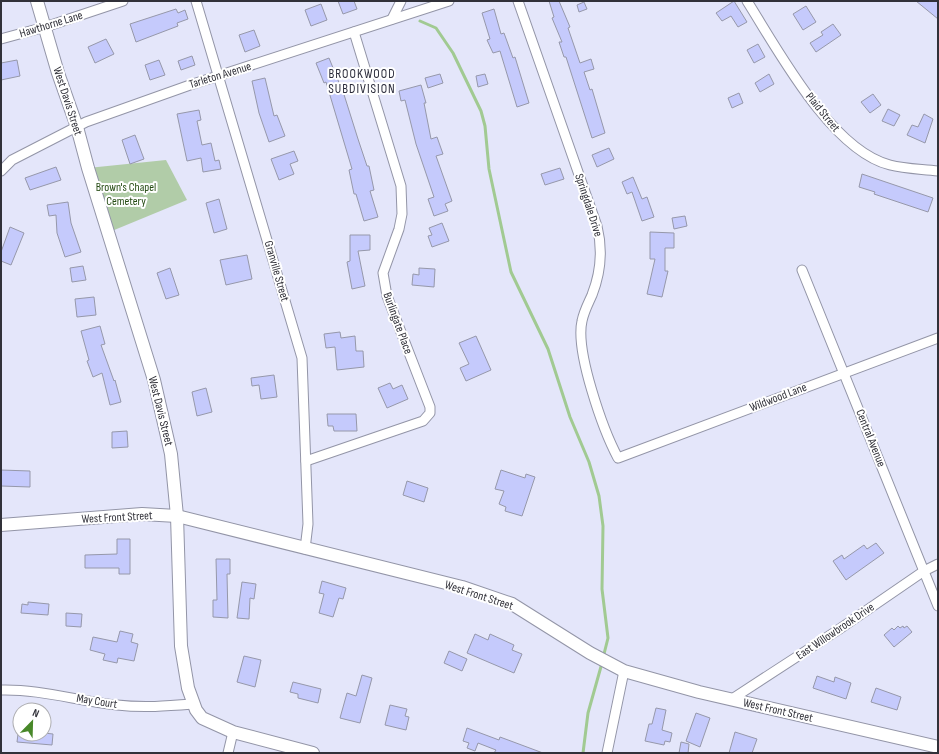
<svg xmlns="http://www.w3.org/2000/svg" width="939" height="754" viewBox="0 0 939 754" font-family="'Sofia Sans Condensed',sans-serif">
  <rect width="100%" height="100%" fill="#e4e6fa"/>
  <polygon fill="#b1cca8" points="166,160 187,200 107,233 88,168"/>
  <g fill="none" stroke-linecap="round" stroke-linejoin="round">
    <g stroke="#a1ca92" stroke-width="3">
      <polyline points="420,21 436,28 453,53 481,111 485,126 489,169 511,272 548,349 570,417 589,462 599,496 603,526 602,589 608,638 603,658"/>
      <polyline points="583,753 588,713 602,663"/>
    </g>
  </g>
  <g fill="#c5cafc" stroke="#9698aa">
    <polygon points="338,1 354,1 357,9 343,14"/>
    <polygon points="549,1 559,1 570,27 568,28 580,63 591,59 594,69 584,72 590,90 592,89 605,133 592,138 566,57 564,57 559,42 562,42 552,18 554,17"/>
    <polygon points="734,1 747,22 738,27 731,16 722,21 716,13"/>
    <polygon points="916,1 938,1 938,19"/>
    <polygon points="584,2 587,9 579,12 577,5"/>
    <polygon points="321,4 327,20 311,26 305,10"/>
    <polygon points="806,6 816,22 803,30 793,14"/>
    <polygon points="176,9 178,13 185,10 188,19 177,23 178,26 136,42 130,24"/>
    <polygon points="494,9 501,34 504,33 513,58 515,57 529,103 517,107 500,51 493,53 487,40 490,39 482,13"/>
    <polygon points="833,24 841,35 816,52 810,43 823,35 821,32"/>
    <polygon points="254,30 260,46 245,52 239,35"/>
    <polygon points="106,39 114,54 95,63 88,47"/>
    <polygon points="758,44 765,57 754,63 747,50"/>
    <polygon points="192,56 195,65 181,70 178,61"/>
    <polygon points="329,58 340,85 341,85 358,139 367,166 369,166 374,190 370,191 378,217 364,221 356,194 354,194 349,170 352,169 326,82 324,83 316,63"/>
    <polygon points="17,60 20,76 1,80 1,63"/>
    <polygon points="159,60 165,75 150,80 145,65"/>
    <polygon points="440,74 443,83 428,88 425,78"/>
    <polygon points="485,74 488,84 478,87 476,76"/>
    <polygon points="769,74 774,84 760,92 755,83"/>
    <polygon points="265,78 274,116 277,115 285,136 269,142 259,113 252,81"/>
    <polygon points="421,85 426,103 424,103 431,139 437,137 443,154 436,156 452,201 445,204 448,211 434,216 428,199 434,197 416,144 405,100 401,101 399,91"/>
    <polygon points="739,93 743,103 732,108 728,98"/>
    <polygon points="873,94 881,105 870,113 861,102"/>
    <polygon points="888,109 900,115 894,126 882,121"/>
    <polygon points="199,110 201,120 197,121 202,145 211,143 215,161 219,160 221,169 203,172 201,158 187,161 177,114"/>
    <polygon points="924,114 933,119 925,143 907,135 912,125 918,127"/>
    <polygon points="135,135 144,159 130,164 122,140"/>
    <polygon points="609,148 614,159 597,167 592,155"/>
    <polygon points="294,151 298,161 290,164 294,174 279,180 271,159"/>
    <polygon points="56,167 61,180 30,190 25,178"/>
    <polygon points="560,168 564,179 545,185 541,174"/>
    <polygon points="862,174 933,198 928,212 874,194 875,192 859,187"/>
    <polygon points="633,177 642,199 647,197 654,217 642,221 632,192 627,194 622,182"/>
    <polygon points="219,199 227,229 214,233 206,203"/>
    <polygon points="68,202 71,223 81,252 65,257 57,233 56,215 49,216 47,205"/>
    <polygon points="685,216 687,226 674,229 672,218"/>
    <polygon points="442,223 449,241 432,247 428,236 432,235 429,228"/>
    <polygon points="10,227 24,233 11,265 1,261 1,252"/>
    <polygon points="650,232 674,233 674,248 665,248 665,271 668,271 662,297 647,294 655,259 650,259"/>
    <polygon points="350,235 370,235 370,250 358,251 365,286 352,289 347,262 350,261"/>
    <polygon points="247,255 252,279 226,285 220,260"/>
    <polygon points="83,266 86,280 72,282 70,268"/>
    <polygon points="170,268 179,295 166,299 157,273"/>
    <polygon points="419,268 435,269 434,287 412,285 413,274 419,275"/>
    <polygon points="94,297 96,315 77,317 75,299"/>
    <polygon points="100,326 105,344 101,345 114,381 115,380 121,402 110,405 102,373 93,377 87,361 89,360 81,331"/>
    <polygon points="340,332 341,338 355,336 356,351 363,351 364,367 337,370 335,347 326,348 324,334"/>
    <polygon points="476,336 491,370 466,381 460,368 469,364 459,343"/>
    <polygon points="274,375 277,397 261,399 259,385 252,386 251,378"/>
    <polygon points="390,383 393,389 402,385 408,399 387,408 378,388"/>
    <polygon points="206,388 212,412 197,416 192,392"/>
    <polygon points="327,414 356,414 357,431 334,431 333,426 328,426"/>
    <polygon points="127,431 128,447 112,448 112,432"/>
    <polygon points="1,470 30,471 30,487 1,486"/>
    <polygon points="501,470 525,478 526,474 535,477 522,516 505,511 506,507 499,504 504,491 495,489"/>
    <polygon points="407,481 428,488 424,502 403,495"/>
    <polygon points="117,539 130,539 130,574 119,574 119,568 85,568 85,555 117,554"/>
    <polygon points="876,543 884,553 846,580 833,561 842,555 844,559 864,545 867,549"/>
    <polygon points="216,559 230,559 230,574 227,574 228,618 213,617 213,600 217,600"/>
    <polygon points="322,581 346,588 343,599 339,598 333,617 319,613 324,594 319,593"/>
    <polygon points="242,582 256,584 254,599 250,598 249,619 237,618"/>
    <polygon points="28,602 49,604 48,615 21,613 22,604 28,605"/>
    <polygon points="66,613 82,614 81,627 66,626"/>
    <polygon points="898,626 900,628 903,626 904,628 907,626 912,632 894,647 884,635 892,628 894,630"/>
    <polygon points="120,631 133,634 131,642 138,644 134,661 118,658 117,663 103,660 105,654 90,650 93,637 117,642"/>
    <polygon points="475,634 488,640 490,634 514,645 512,650 522,654 514,673 467,653"/>
    <polygon points="449,651 467,659 462,671 444,663"/>
    <polygon points="244,656 261,660 255,687 237,682"/>
    <polygon points="362,675 372,678 360,723 340,718 347,693 356,696"/>
    <polygon points="817,676 834,682 835,677 851,683 846,699 813,688"/>
    <polygon points="293,682 321,689 318,703 298,698 298,694 290,692"/>
    <polygon points="876,688 901,697 897,710 871,702"/>
    <polygon points="390,705 407,709 405,716 409,717 406,730 385,725"/>
    <polygon points="656,708 666,710 662,730 672,733 670,742 665,741 664,745 645,741 649,724 652,724"/>
    <polygon points="696,713 710,718 700,747 686,741"/>
    <polygon points="467,728 499,740 500,737 543,753 494,753 496,750 478,743 475,751 467,748 469,743 463,741"/>
    <polygon points="735,732 757,739 752,753 729,753"/>
    <polygon points="44,733 53,734 52,745 17,742 18,734"/>
    <polygon points="681,742 689,744 688,753 679,753"/>
  </g>
  <g fill="none" stroke-linecap="round" stroke-linejoin="round">
    <g stroke="#9395a7" stroke-width="11">
      <g id="street">
        <polyline points="196,1 302,358 308,524 305,549"/>
        <path d="M518 1 597 226C603 250 601 272 592 295 588 304 584 311 582 321 575 351 603 430 618 458L938 338"/>
        <path d="M747 1C778 50 831 150 890 165 905 169 922 169 938 171"/>
        <polyline points="392,19 401,1"/>
        <polyline points="1,39 45,27 123,1"/>
        <polyline points="1,171 12,160 86,122 190,85 449,1"/>
        <polyline points="802,270 938,606"/>
        <polyline points="306,461 423,421 430,413 430,407 387,296 383,273 399,229 402,214 401,186 354,32"/>
        <path d="M1 690C40 689 78 701 117 705 143 708 168 706 194 704"/>
        <polyline points="732,699 838,630 924,571 938,564"/>
        <polyline points="228,753 233,732"/>
        <polyline points="607,753 624,671"/>
      </g>
    </g>
    <g stroke="#9395a7" stroke-width="14">
      <g id="secondary">
        <polyline points="37,1 58,73 77,127 88,168 154,380 171,454 177,516 181,646 188,688 196,710 202,718 233,732 313,753"/>
        <polyline points="1,525 142,514 177,516 462,587 512,604 590,653 624,671 699,692 938,747"/>
      </g>
    </g>
    <use href="#street" stroke="#fff" stroke-width="9"/>
    <use href="#secondary" stroke="#fff" stroke-width="12"/>
  </g>
  <g text-anchor="middle" stroke-width="4" stroke-linejoin="round" paint-order="stroke">
    <g font-size="12" fill="#313139" stroke="#fff">
      <text transform="translate(51 24) rotate(-17)" y="4">Hawthorne Lane</text>
      <text transform="translate(220 75) rotate(-17)" y="4">Tarleton Avenue</text>
      <text transform="translate(68 101) rotate(72)" y="4">West Davis Street</text>
      <text transform="translate(823 112) rotate(51)" y="4">Plaid Street</text>
      <text transform="translate(589 205) rotate(72)" y="4">Springdale Drive</text>
      <text transform="translate(277 271) rotate(74)" y="4">Granville Street</text>
      <text transform="translate(398 323) rotate(70)" y="4">Burlingate Place</text>
      <text transform="translate(778 397) rotate(-21)" y="4">Wildwood Lane</text>
      <text transform="translate(161 411) rotate(76)" y="4">West Davis Street</text>
      <text transform="translate(871 438) rotate(68)" y="4">Central Avenue</text>
      <text transform="translate(117 517) rotate(-3)" y="4">West Front Street</text>
      <text transform="translate(479 595) rotate(18)" y="4">West Front Street</text>
      <text transform="translate(835 631) rotate(-34)" y="4">East Willowbrook Drive</text>
      <text transform="translate(97 701) rotate(9)" y="4">May Court</text>
      <text transform="translate(778 710) rotate(13)" y="4">West Front Street</text>
    </g>
    <g font-size="12" fill="#254b13" stroke="#fff">
      <text x="126" y="191">Brown's Chapel<tspan x="126" dy="14">Cemetery</tspan></text>
    </g>
    <g font-size="13" letter-spacing="1" fill="#282938" stroke="#fff">
      <text x="362" y="78">BROOKWOOD<tspan x="362" dy="15">SUBDIVISION</tspan></text>
    </g>
  </g>
  <rect width="939" height="754" fill="none" stroke="#313139" stroke-width="4"/>
  <g transform="translate(32 722) rotate(23)"><circle r="19" fill="#ffffff" stroke="#adadb0"/>
  <path d="M0-3L7 15L0 10L-7 15Z" fill="#488829"/>
  <text y="-6" font-size="11" font-weight="bold" text-anchor="middle" fill="#313139">N</text>
  </g>
</svg>
